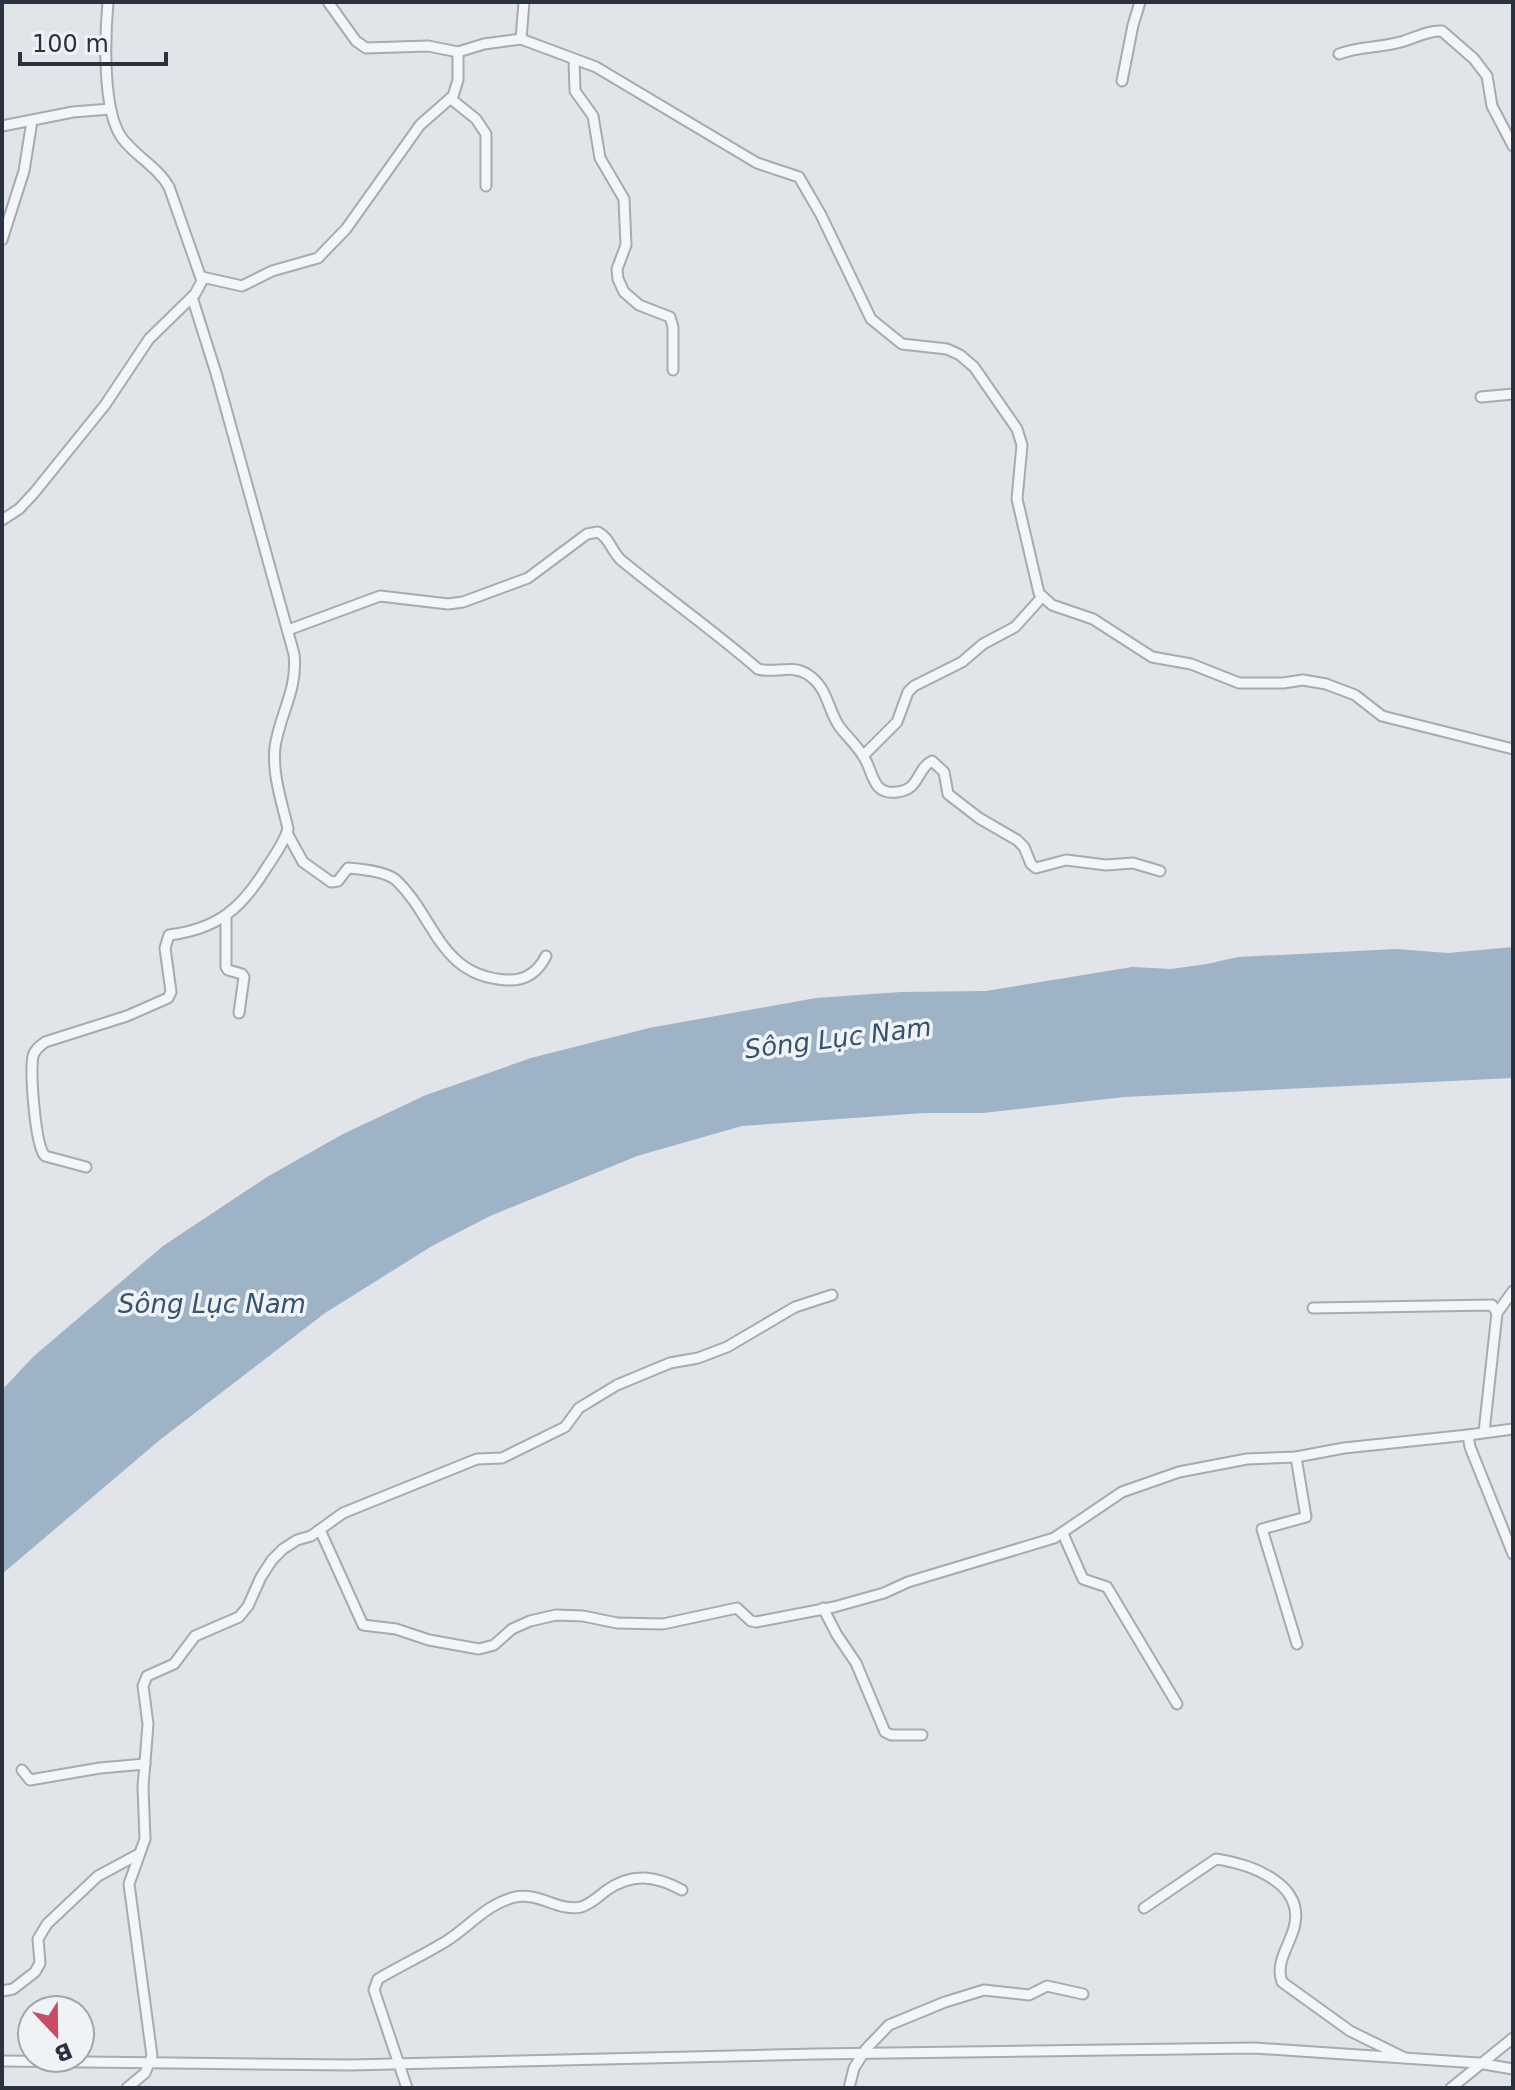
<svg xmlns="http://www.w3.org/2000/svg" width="1515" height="2090" viewBox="0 0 1515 2090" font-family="'DejaVu Sans',sans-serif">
  <rect width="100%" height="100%" fill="#e1e4e8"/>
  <polygon fill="#9eb3c6" points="1513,947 1513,1078 1124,1097 983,1113 924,1113 742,1126 637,1156 490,1216 432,1246 325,1313 161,1439 2,1574 2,1390 34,1356 163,1246 267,1177 343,1134 426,1095 531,1058 649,1028 816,998 901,992 986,991 1132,967 1171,969 1207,964 1238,957 1396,949 1448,953"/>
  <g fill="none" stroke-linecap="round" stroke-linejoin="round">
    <g stroke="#a6abb2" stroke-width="13">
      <g id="minor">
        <polyline points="328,2 356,41 366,48 428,46 458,52 484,44 521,39 596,67 757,163 799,177 821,215 871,319 902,344 947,349 960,355 974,367 1017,429 1022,445 1017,499 1039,593 1052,605 1093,619 1152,657 1191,664 1239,683 1283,683 1303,680 1326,684 1355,695 1382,716 1513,749"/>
        <polyline points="521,39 524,2"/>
        <path d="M1339 54C1360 46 1382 48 1404 41 1417 37 1429 30 1442 31L1474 59 1487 76 1492 106 1513 146"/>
        <polyline points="574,60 575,91 593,116 600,158 624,199 626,245 617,269 618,279 624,292 639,305 670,317 673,327 673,370"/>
        <polyline points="1122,81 1133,25 1140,2"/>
        <polyline points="451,99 476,119 486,134 486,186"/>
        <polyline points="2,126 73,112 110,109"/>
        <polyline points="2,240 24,171 32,121"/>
        <polyline points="202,277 242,286 272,271 318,258 346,229 420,125 453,96 458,80 458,52"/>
        <polyline points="1481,397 1513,394"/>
        <path d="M2 520 19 509 34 493 105 405 149 339 195 294 202 281 169 187C158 167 135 156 122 138 102 111 105 35 108 2"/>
        <path d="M288 630 380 596 448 604 463 602 528 578 587 534 598 532C610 538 611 551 621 560 666 597 714 631 758 669 774 674 791 664 807 674 828 687 827 708 839 726 847 737 860 748 866 761 874 777 874 795 897 792 920 790 916 769 932 761L944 772 948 794 979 818 1017 840 1024 847 1031 864 1036 868 1066 860 1106 865 1133 863 1160 871"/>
        <polyline points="863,756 897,722 908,692 914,686 962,662 983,644 1015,627 1042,597"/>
        <path d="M287 833 303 862 331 882 338 881 348 868C361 869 385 871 396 880 436 918 439 976 507 980 525 981 538 972 546 956"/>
        <polyline points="226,916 226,967 228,970 242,974 244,977 239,1013"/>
        <path d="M86 1167 45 1156C35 1145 30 1073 33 1056 35 1049 40 1046 45 1042L127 1016 168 998 171 992 165 948 169 935C218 929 242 908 267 867 275 855 284 843 288 829 282 802 272 775 275 747 280 713 298 690 294 654L216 373 192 297"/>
        <polyline points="1313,1308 1492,1305 1497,1313"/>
        <polyline points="1513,1429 1468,1435 1470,1447 1513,1554"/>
        <polyline points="1484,1432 1497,1313 1513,1291"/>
        <polyline points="1296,1457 1306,1517 1262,1529 1297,1644"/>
        <polyline points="320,1530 363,1625 396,1629 429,1640 479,1649 494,1645 512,1629 530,1621 556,1615 583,1616 617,1623 663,1624 737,1608 751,1621 756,1622 834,1607 884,1593 908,1582 1054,1538 1122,1492 1179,1472 1247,1459 1296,1457 1344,1448 1468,1435"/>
        <polyline points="1063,1534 1083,1579 1107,1587 1177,1704"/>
        <polyline points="823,1608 837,1635 856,1663 885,1732 891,1735 922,1735"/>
        <polyline points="22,1770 30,1780 100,1768 145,1764"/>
        <path d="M1144 1908 1216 1859C1250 1864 1306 1883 1294 1928 1289 1946 1275 1963 1282 1982L1350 2031 1405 2058"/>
        <polyline points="2,1991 13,1989 35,1972 40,1963 38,1939 47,1924 98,1876 139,1854"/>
        <polyline points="2,2061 350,2065 815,2054 1255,2048 1478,2063 1513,2069"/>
        <polyline points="127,2088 145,2073 152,2056 129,1884 145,1839 143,1787 148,1724 143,1686 147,1676 174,1664 195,1636 239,1617 248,1606 261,1577 272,1560 283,1549 297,1540 311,1536 343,1513 477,1459 502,1458 565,1427 579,1408 617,1385 670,1363 698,1358 727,1347 795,1307 832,1295"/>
        <path d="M407 2088 374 1990 378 1979C401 1965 426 1954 448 1940 472 1924 487 1904 515 1897 539 1892 559 1912 581 1907 591 1904 599 1896 607 1890 633 1872 656 1876 682 1890"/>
        <polyline points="849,2088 854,2068 866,2049 889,2025 945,2002 984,1990 1029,1995 1047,1986 1083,1994"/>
        <polyline points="1451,2088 1513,2038"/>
      </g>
    </g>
    <use href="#minor" stroke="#f3f5f7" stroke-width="9"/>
  </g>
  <g text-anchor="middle" stroke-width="7" stroke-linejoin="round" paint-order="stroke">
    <g font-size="26" font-style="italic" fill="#365271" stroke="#f0f3f6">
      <text transform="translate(838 1038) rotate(-7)" y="9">Sông Lục Nam</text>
      <text x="212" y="1313">Sông Lục Nam</text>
    </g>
  </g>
  <rect width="1515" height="2090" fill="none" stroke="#2a323f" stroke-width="8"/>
  <g transform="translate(56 2034) rotate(158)"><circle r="38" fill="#f0f3f6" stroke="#a1a6ad" stroke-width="2"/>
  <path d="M0-6L14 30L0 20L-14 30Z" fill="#c64d63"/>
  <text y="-12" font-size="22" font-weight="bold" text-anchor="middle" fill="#2a323f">B</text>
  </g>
  <path d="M20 52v12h146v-12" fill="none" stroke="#2a323f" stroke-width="4"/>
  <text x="32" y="52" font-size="24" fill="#2a323f" stroke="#f0f3f6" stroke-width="6" paint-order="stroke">100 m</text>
</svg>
